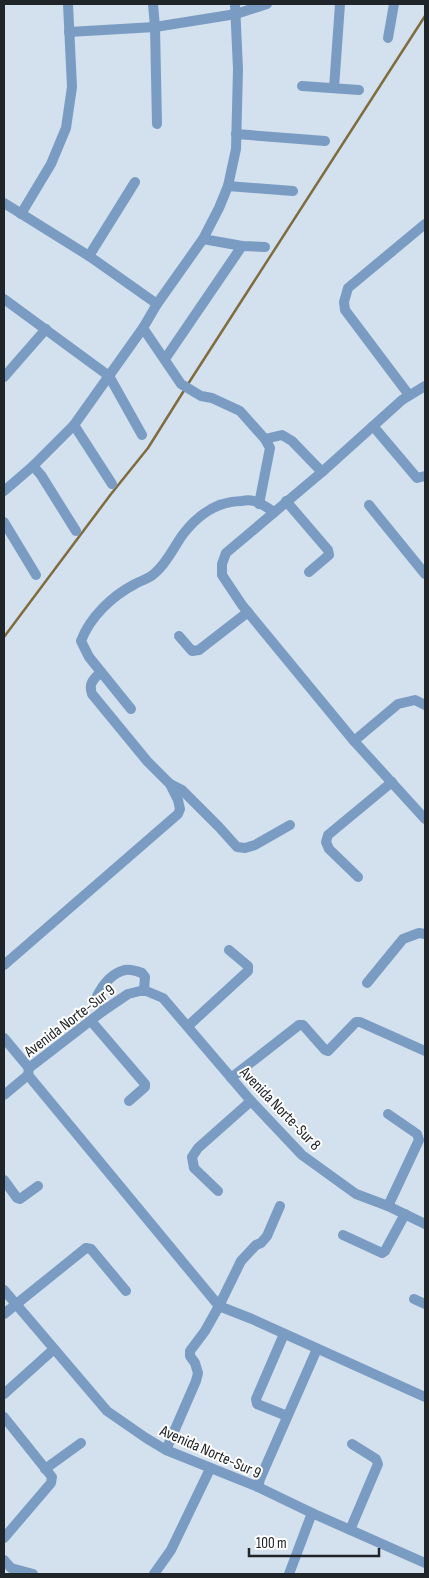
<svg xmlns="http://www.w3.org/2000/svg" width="429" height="1578" viewBox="0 0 429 1578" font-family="'Sofia Sans Condensed',sans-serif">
  <rect width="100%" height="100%" fill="#d3e0ee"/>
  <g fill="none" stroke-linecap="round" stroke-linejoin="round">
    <g stroke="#806d3f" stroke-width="2.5">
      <polyline points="188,384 425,16"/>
      <polyline points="4,637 111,494 148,448 185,389"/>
    </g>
    <g stroke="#7a9cc3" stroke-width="10">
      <polyline points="153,4 155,27 157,124"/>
      <polyline points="69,32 155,27 236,14 267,4"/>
      <polyline points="388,38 394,4"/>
      <polyline points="302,86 359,90"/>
      <polyline points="334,88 340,4"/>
      <polyline points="236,134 325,141"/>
      <polyline points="228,186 293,191"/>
      <polyline points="4,203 89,256 157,304"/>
      <polyline points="21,214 51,164 66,128 72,87 68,4"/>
      <polyline points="203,239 242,246 265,247"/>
      <polyline points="89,256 135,182"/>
      <polyline points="4,299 109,376 142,435"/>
      <polyline points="143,328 181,384 201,396 212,398 240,411 265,439 270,448 259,504"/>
      <polyline points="165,359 242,246"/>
      <polyline points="4,377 46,329"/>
      <polyline points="425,386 402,400 322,472 226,553 222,564 222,575 242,605 354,741 425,819"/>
      <polyline points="409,395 345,310 344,302 348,288 425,224"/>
      <polyline points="74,425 112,484"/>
      <polyline points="373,426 417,478 425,476"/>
      <polyline points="265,439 282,435 292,441 322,472"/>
      <polyline points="33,466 41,475 76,531"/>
      <polyline points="4,491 33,466 74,425 143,328 157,304 203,239 219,208 228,186 236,149 238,69 235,4"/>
      <polyline points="286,501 328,550 329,555 309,572"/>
      <polyline points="369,505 425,574"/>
      <polyline points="4,522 36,575"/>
      <polyline points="179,636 192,651 199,650 248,612"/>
      <path d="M131 709 89 657 81 641C90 617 112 596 135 584 142 580 149 579 155 573 168 562 174 546 184 533 199 514 218 501 242 501 246 500 250 500 254 501 261 503 268 508 274 512"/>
      <polyline points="354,741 398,704 415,700 425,705"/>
      <polyline points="170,784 182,790 219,827 237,847 245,848 255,845 290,825"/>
      <polyline points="358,877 329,849 326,842 328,835 392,782"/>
      <path d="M4 965 178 814 180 809 178 800 170 784 147 761 92 694C88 683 94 679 101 672"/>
      <polyline points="367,983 403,939 419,933 425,934"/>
      <path d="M103 1011 96 998C102 986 111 973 125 970 130 969 137 971 142 973L145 977 144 990"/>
      <polyline points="91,1021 145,1084 145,1087 129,1101"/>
      <polyline points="188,1026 248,971 248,966 229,950"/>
      <polyline points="4,1038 29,1068"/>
      <polyline points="28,1075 219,1306 241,1261 256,1245 261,1243 267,1236 280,1206"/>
      <polyline points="231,1078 299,1025 303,1025 325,1050 328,1051 356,1022 360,1022 425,1051"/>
      <polyline points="4,1095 28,1075 29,1068 103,1011 128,994 144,990 163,998 251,1101 302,1155 356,1194 388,1206 425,1224"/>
      <polyline points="4,1180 17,1198 20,1199 38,1186"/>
      <polyline points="218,1191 194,1168 192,1157 198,1148 251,1101"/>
      <polyline points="388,1206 419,1140 417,1134 388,1114"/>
      <polyline points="343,1235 382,1253 385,1251 405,1214"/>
      <polyline points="4,1290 107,1411 146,1438 166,1450 258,1487 312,1513 425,1563"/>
      <polyline points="414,1299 425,1304"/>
      <polyline points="4,1314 86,1248 91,1249 126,1291"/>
      <polyline points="284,1334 256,1399 257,1404 287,1416"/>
      <polyline points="4,1394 54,1349"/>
      <polyline points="4,1417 52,1477 51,1483 4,1538"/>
      <polyline points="166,1450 196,1381 198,1373 195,1363 190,1356 190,1351 205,1331 219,1306 252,1319 425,1397"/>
      <polyline points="45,1469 81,1443"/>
      <polyline points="258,1487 260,1479 317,1349"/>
      <polyline points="350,1530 378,1464 376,1459 352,1444"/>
      <polyline points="4,1560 11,1568 33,1574"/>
      <polyline points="154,1574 171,1550 210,1469"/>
      <polyline points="289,1574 312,1513"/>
    </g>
  </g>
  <g text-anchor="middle" stroke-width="4" stroke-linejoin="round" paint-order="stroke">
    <g font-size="16" fill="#20252a" stroke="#fff">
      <text transform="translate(69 1020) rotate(-37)" y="6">Avenida Norte-Sur 9</text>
      <text transform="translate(281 1108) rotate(46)" y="6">Avenida Norte-Sur 8</text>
      <text transform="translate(211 1451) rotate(24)" y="6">Avenida Norte-Sur 9</text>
    </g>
  </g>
  <rect width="429" height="1578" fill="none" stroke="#20252a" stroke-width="10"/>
  <path d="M249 1548v8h130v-8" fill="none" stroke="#20252a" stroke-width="2.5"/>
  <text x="256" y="1548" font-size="15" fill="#20252a" stroke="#ffffff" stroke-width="4" paint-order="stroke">100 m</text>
</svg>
